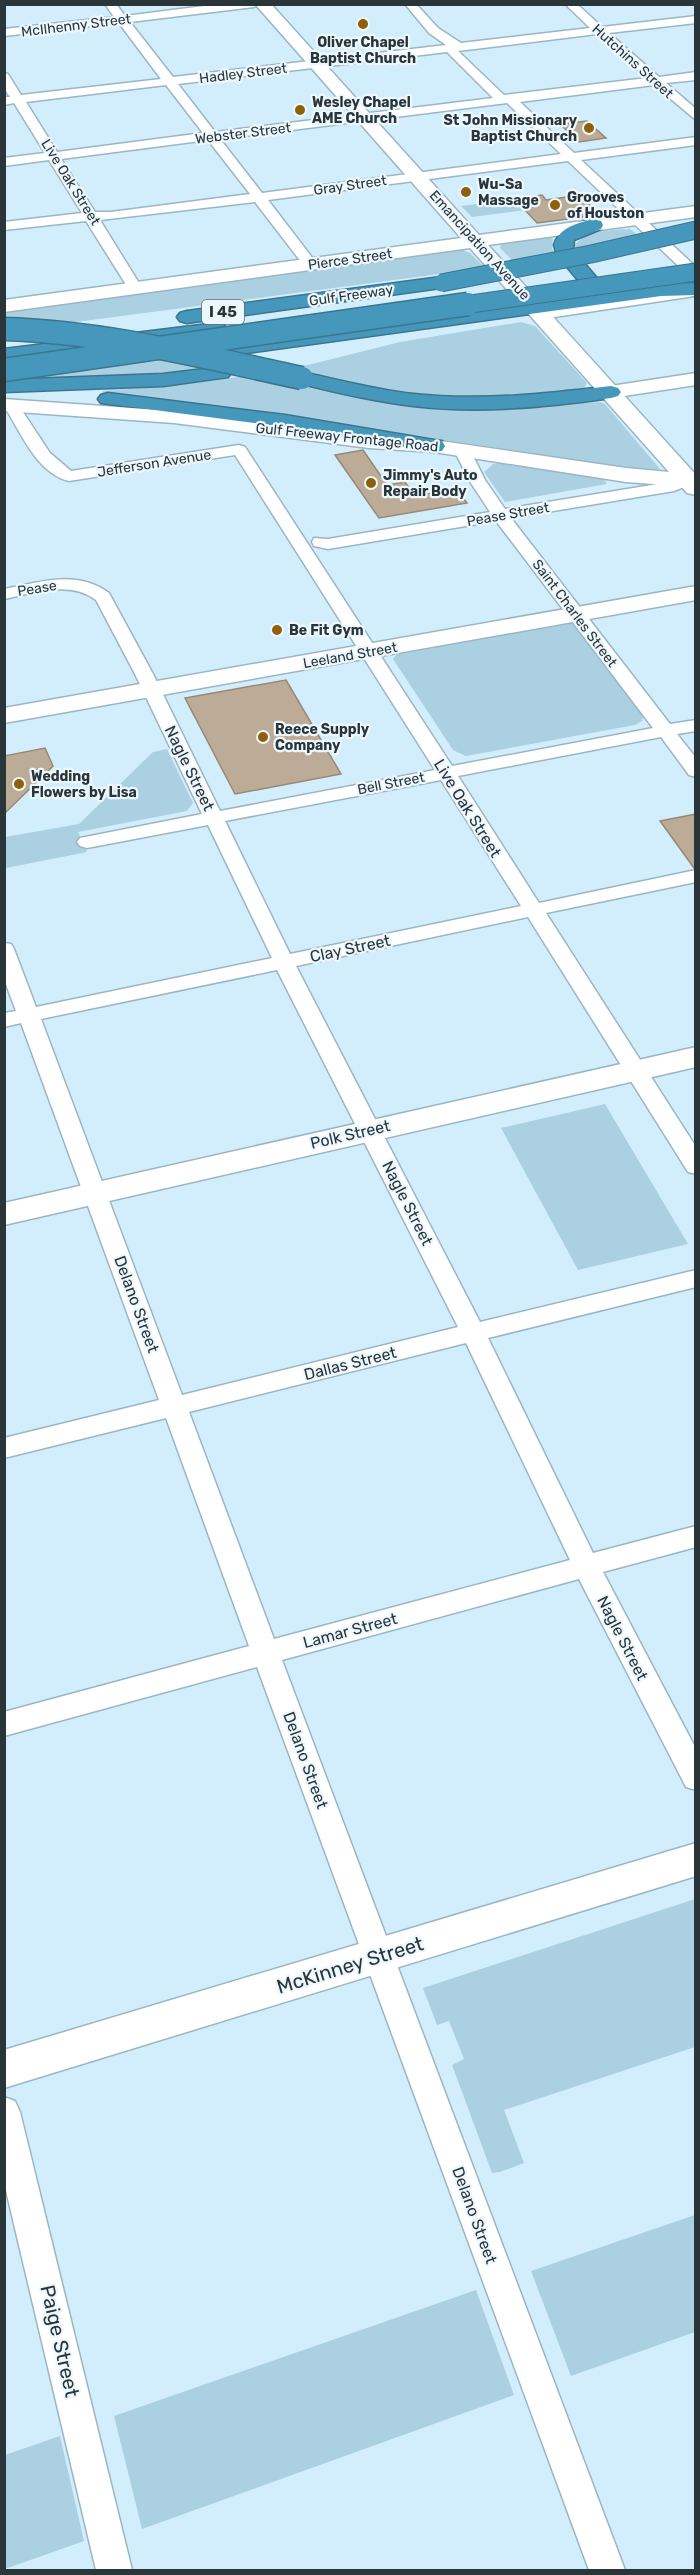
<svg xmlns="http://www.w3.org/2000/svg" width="700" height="2575" viewBox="0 0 700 2575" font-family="Rubik,sans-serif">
  <rect width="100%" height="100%" fill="#d2eefc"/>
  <g fill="#abd0e2">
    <polygon points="515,199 526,210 472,217 461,206"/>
    <path d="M630 229 642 238 576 252 573 248C583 230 611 230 630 229Z"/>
    <polygon points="550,237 553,239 552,249 558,255 515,263 500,248 501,244"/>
    <polygon points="460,249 470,253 485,268 61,324 5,321 4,313"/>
    <path d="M521 322 535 326 587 383 584 388C525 396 464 399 405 392 367 387 330 378 292 369L400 342Z"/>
    <polygon points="185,358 227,367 147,375 5,379"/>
    <polygon points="261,374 492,408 600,402 605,404 660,469 652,471 364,428 102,394 103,391 170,386"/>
    <polygon points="500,463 604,479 607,484 505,502 484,472 493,464"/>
    <polygon points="570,623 575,625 644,713 642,721 635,725 466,756 453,750 393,659 398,653"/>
    <polygon points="167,749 193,803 187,811 78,832 87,852 6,868 5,837 79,824 153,752"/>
    <polygon points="605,1104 688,1244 578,1270 501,1128"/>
    <polygon points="695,1899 695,2047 504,2110 524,2163 500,2172 492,2173 452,2065 464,2059 449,2021 437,2025 423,1988"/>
    <polygon points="695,2215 695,2332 571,2376 531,2271"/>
    <polygon points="476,2290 514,2395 142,2529 114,2416"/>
    <polygon points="60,2436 84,2541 5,2569 5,2455"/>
  </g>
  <g fill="#bcac97" stroke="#988974" stroke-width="1.5">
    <polygon points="587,121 606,138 579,142 560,124"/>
    <polygon points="542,195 546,200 580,195 599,215 537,223 515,199"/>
    <polygon points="363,450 387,485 405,482 415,496 457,489 467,503 379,518 335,455"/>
    <polygon points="286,680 341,774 235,794 185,698"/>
    <polygon points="45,748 53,766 4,814 4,756"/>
    <polygon points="696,814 696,868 694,868 660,821"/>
  </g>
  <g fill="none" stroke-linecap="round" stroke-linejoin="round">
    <g stroke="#9bb6c3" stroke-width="3">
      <g id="minor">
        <path d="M105 4H116L125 16 220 4H259L254 7 130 22 173 77 446 45 429 33 405 4H416L438 28 461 43 590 28 565 4H577L602 27 696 16V23L609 33 659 77 696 72V80L666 83 696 109V120L654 85 520 102 574 153 696 137V145L581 160 696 267V279L691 278 568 161 268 200 317 264 310 268 305 267 255 202 100 220 142 288 140 291H130L86 221 4 230V222L82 213 49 160 4 166V158L45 153 14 103 4 105V97H10L4 88V73L8 74 21 95 161 79 119 23 4 36V29L114 17ZM597 34 647 78 504 95 458 51ZM447 52 493 98 215 132 178 84ZM166 85 203 133 57 152 26 102ZM507 103 561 154 262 193 220 139ZM208 140 250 194 111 212H95L61 159Z"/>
        <path d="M12 401 17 403 50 453 71 471 239 445 245 447 452 766 653 728 496 521 328 549 314 546 312 542 314 538 328 539 490 512 469 480 454 450 462 445 470 450 485 480 505 509 670 482 688 475 696 479 694 483 674 491 511 518 670 724 696 720V731L677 734 696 758V777L689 775 661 737 458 776 539 903 696 870V882L546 913 696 1147V1174L688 1172 528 917 296 966 480 1322 696 1270V1287L488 1338 593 1553 696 1526V1547L603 1572 696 1749V1790L686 1787 579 1579 282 1660 625 2570H589L257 1667 4 1736V1712L249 1646 166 1418 4 1458V1438L159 1400 21 1023 4 1027V1013L16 1011 4 979V943L11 944 14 949 36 1007 272 958 208 825 87 848 80 846 77 842 80 838 202 814 135 674 96 600C69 580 34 593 4 599V589C40 582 77 569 109 593L153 674 220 811 435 770 235 455 69 481C36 473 21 432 4 406L7 403ZM441 780 521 906 290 954 225 821ZM277 970 458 1327 182 1395 41 1019ZM466 1343 570 1560 274 1639 189 1412Z"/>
        <polygon points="4,2097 15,2101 20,2112 132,2570 96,2570 4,2182"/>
      </g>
    </g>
    <g stroke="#9bb6c3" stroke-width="3">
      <g id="tertiary">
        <polygon points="696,286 695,296 541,319 535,318 532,314 535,310 541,309"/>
        <polygon points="696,373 696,385 611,398 604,396 602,392 604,388 611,386"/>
        <polygon points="696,1843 696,1876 4,2088 4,2050"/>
      </g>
    </g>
    <g stroke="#9bb6c3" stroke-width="3">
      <g id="secondary">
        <polygon points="255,4 271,4 479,235 696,206 696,217 488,245 696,475 696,495 687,493 681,486 626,482 434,452 369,448 174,423 4,411 4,399 174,411 369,436 434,440 626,468 669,472 470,248 4,312 4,300 461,238"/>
        <polygon points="696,586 696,600 4,723 4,708"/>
        <polygon points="696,1047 696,1067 4,1225 4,1203"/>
      </g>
    </g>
    <g stroke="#3c758e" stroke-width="3">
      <g id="motorway">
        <path d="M594 219 601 221 603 225 601 229 574 240 573 250 608 291 661 284 696 283V295L661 296 182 362 175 360 172 356 175 352 182 350 585 295 588 292 557 255 554 245C559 227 578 223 594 219Z"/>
        <polygon points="441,277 448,279 451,283 448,287 187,323 180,321 177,317 180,313 187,311"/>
        <polygon points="217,323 224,325 227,329 224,333 4,361 4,349"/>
        <polygon points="221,367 228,369 231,373 228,377 163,386 4,392 4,380 163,374"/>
        <path d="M302 372C339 380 377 390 414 394 480 401 546 394 611 386L618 388 621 392 618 396 611 398C546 407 479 414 413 406 373 401 333 392 295 382L292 378 295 374Z"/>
        <polygon points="108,393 285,415 434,440 442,441 445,446 442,451 434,452 285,427 101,403 98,399 101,395"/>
      </g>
    </g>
    <use href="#minor" fill="#fff" fill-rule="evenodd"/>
    <use href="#tertiary" fill="#fff" fill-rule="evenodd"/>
    <use href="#secondary" fill="#fff" fill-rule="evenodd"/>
    <use href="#motorway" fill="#4598bb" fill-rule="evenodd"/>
    <g stroke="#3c758e" stroke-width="19" stroke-linecap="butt">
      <g id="motorway-bridge-far1">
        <polyline points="441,283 591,254 696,230"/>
        <polyline points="457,306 696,272"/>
      </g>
    </g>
    <g stroke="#3c758e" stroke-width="25" stroke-linecap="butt">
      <g id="motorway-bridge">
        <path d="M4 329C106 332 203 357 302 378"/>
        <polyline points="4,370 468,304"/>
      </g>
    </g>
    <use href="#motorway-bridge-far1" stroke="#4598bb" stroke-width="17"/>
    <use href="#motorway-bridge" stroke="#4598bb" stroke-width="22"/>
  </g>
  <g fill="#8e6008" stroke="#edf8fe" stroke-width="2">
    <circle cx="363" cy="24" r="6"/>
    <circle cx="300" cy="110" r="6"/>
    <circle cx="589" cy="128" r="6"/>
    <circle cx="466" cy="192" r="6"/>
    <circle cx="555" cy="205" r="6"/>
    <circle cx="371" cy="483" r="6"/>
    <circle cx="277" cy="630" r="6"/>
    <circle cx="263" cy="737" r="6"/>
    <circle cx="19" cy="784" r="6"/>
  </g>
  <g text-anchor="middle" stroke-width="4.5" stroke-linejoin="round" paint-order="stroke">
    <g font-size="14" fill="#2a353a" stroke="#edf8fe">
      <text transform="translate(76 25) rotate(-7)" y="5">McIlhenny Street</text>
      <text transform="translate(633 61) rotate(42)" y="5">Hutchins Street</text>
      <text transform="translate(243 73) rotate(-7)" y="5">Hadley Street</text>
      <text transform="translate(243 133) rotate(-7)" y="5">Webster Street</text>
      <text transform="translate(71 182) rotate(58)" y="5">Live Oak Street</text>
      <text transform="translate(350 185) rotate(-8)" y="5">Gray Street</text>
      <text transform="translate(480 245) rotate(48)" y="5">Emancipation Avenue</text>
      <text transform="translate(350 259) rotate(-8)" y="5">Pierce Street</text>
      <text transform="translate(351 295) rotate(-8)" y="5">Gulf Freeway</text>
      <text transform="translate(347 437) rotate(6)" y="5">Gulf Freeway Frontage Road</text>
      <text transform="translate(154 463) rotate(-9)" y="5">Jefferson Avenue</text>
      <text transform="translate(508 514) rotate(-10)" y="5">Pease Street</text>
      <text transform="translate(37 588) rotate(-9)" y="5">Pease</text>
      <text transform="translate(575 613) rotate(53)" y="5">Saint Charles Street</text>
      <text transform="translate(350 655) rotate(-10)" y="5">Leeland Street</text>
      <text transform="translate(391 783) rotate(-11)" y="5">Bell Street</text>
    </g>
    <g font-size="14" font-weight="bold" fill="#2a353a" stroke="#edf8fe" text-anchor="start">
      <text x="363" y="47" text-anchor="middle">Oliver Chapel<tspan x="363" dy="16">Baptist Church</tspan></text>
      <text x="312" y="107">Wesley Chapel<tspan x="312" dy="16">AME Church</tspan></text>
      <text x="577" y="125" text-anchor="end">St John Missionary<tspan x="577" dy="16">Baptist Church</tspan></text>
      <text x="478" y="189">Wu-Sa<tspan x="478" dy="16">Massage</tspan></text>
      <text x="567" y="202">Grooves<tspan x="567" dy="16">of Houston</tspan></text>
      <text x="383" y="480">Jimmy's Auto<tspan x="383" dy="16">Repair Body</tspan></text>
      <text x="289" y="635">Be Fit Gym</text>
      <text x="275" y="734">Reece Supply<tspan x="275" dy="16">Company</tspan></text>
      <text x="31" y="781">Wedding<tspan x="31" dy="16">Flowers by Lisa</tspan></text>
    </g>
    <rect fill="#edf8fe" stroke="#647075" stroke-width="1.5" x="202" y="300" width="42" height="24" rx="4.5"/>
    <g font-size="15" font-weight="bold" fill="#2a353a">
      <text x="223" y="317">I 45</text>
    </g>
    <g font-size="16" fill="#2a353a" stroke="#edf8fe">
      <text transform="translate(190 768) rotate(64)" y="6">Nagle Street</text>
      <text transform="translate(468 808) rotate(58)" y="6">Live Oak Street</text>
      <text transform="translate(350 948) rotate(-12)" y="6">Clay Street</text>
      <text transform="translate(350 1134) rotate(-13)" y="6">Polk Street</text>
      <text transform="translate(408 1203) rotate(63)" y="6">Nagle Street</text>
      <text transform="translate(137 1304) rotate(70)" y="6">Delano Street</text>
      <text transform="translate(350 1363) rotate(-14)" y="6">Dallas Street</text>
      <text transform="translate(350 1630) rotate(-15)" y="6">Lamar Street</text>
      <text transform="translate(623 1638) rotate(63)" y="6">Nagle Street</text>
      <text transform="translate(306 1760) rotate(70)" y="6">Delano Street</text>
      <text transform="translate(475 2215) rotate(70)" y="6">Delano Street</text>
    </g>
    <g font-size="20" fill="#2a353a" stroke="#edf8fe">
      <text transform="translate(350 1965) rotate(-17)" y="7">McKinney Street</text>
      <text transform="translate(60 2341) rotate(77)" y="7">Paige Street</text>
    </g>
  </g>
  <rect width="700" height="2575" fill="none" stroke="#2a353a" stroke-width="12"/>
</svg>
